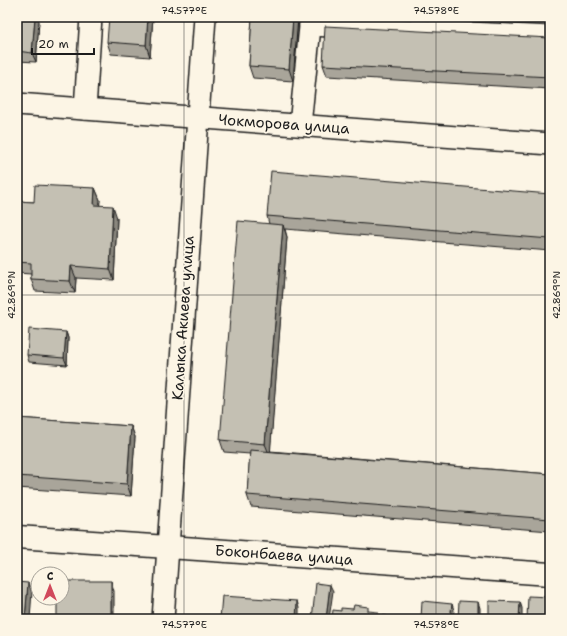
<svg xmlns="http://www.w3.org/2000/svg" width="567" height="636" viewBox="0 0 567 636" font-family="'Shantell Sans',sans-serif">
  <rect width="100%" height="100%" fill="#fcf5e5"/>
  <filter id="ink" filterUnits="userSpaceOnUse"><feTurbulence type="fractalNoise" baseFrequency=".025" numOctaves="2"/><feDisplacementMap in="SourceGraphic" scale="8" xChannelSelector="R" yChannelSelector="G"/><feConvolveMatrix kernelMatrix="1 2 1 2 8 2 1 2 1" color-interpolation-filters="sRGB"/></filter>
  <g filter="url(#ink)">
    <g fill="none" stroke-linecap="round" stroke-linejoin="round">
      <g stroke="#1c1c1c" stroke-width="24">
        <g id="minor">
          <polyline points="310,25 550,37"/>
          <polyline points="17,104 550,144"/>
          <polyline points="85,109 91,17"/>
          <polyline points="300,125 311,17"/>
          <polyline points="163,619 205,17"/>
        </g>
      </g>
      <g stroke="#1c1c1c" stroke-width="25">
        <polyline id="major" points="17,537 198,549 550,574"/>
      </g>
      <use href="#minor" stroke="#fcf5e5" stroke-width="21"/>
      <use href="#major" stroke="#fcf5e5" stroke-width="22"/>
    </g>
    <g fill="#a9a59a" stroke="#1c1c1c">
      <polygon points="17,17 39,21 36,62 17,61"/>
      <polygon points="153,17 150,57 111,54 107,42"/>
      <polygon points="252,17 298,17 293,81 253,78 249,66"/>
      <polygon points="550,38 550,89 327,76 323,65"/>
      <polygon points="95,188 100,200 99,205 117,218 114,280 76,278 75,293 35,291 31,279 31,274 17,273 17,201 34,202"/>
      <polygon points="550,194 550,251 285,229 287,237 270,451 550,474 550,531 251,507 247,495 250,454 224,452 220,440 269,224 267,216"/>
      <polygon points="66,332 68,338 67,365 29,362 27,355"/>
      <polygon points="17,418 131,426 135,437 131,496 17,488"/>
    </g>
    <g fill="#89867d" stroke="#1c1c1c">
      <polygon points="35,17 37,17 39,21 36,62 32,53"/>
      <polygon points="148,17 153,17 150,57 146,45"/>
      <polygon points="293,17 298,17 293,81 289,69"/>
      <polygon points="95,188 100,200 99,217 94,205"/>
      <polygon points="113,206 117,218 114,280 110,269"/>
      <polygon points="283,225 287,237 270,456 265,444"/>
      <polygon points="71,266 76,278 75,293 70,281"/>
      <polygon points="66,332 68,338 67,365 64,358"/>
      <polygon points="131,426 135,437 131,496 127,484"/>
      <polygon points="111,581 114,591 114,619 111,619"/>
      <polygon points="28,583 32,592 30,619 25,619"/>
      <polygon points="330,585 333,591 329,619 326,619"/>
      <polygon points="297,601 299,608 299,619 296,619"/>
      <polygon points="478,602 480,608 480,619 478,619"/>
      <polygon points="520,602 522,608 522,619 519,619"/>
      <polygon points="452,604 454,610 453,619 450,619"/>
    </g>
    <g fill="#c4c0b3" stroke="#1c1c1c">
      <polygon points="17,17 35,17 32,53 17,51"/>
      <polygon points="109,17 148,17 146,45 107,42"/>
      <polygon points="252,17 293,17 289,69 249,66"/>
      <polygon points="325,26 550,38 550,77 323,65"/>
      <polygon points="271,171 550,194 550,239 267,216"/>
      <polygon points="35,185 95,188 94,205 113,206 110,269 71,266 70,281 31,279 31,263 17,262 17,201 34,202"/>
      <polygon points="238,221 283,225 265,444 220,440"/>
      <polygon points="29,329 66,332 64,358 27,355"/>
      <polygon points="17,418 131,426 127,484 17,476"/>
      <polygon points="250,450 550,474 550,519 247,495"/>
      <polygon points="62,581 111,581 111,619 57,619 57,598 62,598"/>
      <polygon points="17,582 28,583 25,619 17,619"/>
      <polygon points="316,583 330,585 326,619 312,619"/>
      <polygon points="222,596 297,601 296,619 220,619"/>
      <polygon points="528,596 550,597 550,619 527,619"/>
      <polygon points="422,601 452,604 450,619 421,619"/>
      <polygon points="459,601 478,602 478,619 458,619"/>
      <polygon points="489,601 520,602 519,619 489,619"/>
      <polygon points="354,605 368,607 368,611 378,612 378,615 387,616 386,619 332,619 333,610 341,611 341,608 353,609"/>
    </g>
  </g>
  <path fill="none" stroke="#1c1c1c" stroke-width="1" stroke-opacity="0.45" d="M184 17V619M436 17V619M17 295H550"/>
  <g text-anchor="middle" stroke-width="3.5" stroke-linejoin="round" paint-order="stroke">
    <g font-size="15" fill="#1c1c1c" stroke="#fcf5e5">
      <text transform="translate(284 124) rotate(4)" y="5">Чокморова улица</text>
      <text transform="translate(183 318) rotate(-86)" y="5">Калыка Акиева улица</text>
      <text transform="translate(284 555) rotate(4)" y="5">Боконбаева улица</text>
    </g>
  </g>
  <rect width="567" height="636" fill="none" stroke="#fcf5e5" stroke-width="44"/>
  <g transform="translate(50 586)"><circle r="19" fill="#fcf5e5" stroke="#a29e95"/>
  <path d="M0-3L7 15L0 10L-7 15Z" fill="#d1495b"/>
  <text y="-6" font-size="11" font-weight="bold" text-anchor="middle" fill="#1c1c1c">С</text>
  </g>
  <path d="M32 48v6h62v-6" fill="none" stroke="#1c1c1c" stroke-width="2"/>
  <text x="38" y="48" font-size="12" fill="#1c1c1c" stroke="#fcf5e5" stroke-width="3" paint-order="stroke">20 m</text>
  <rect x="22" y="22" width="523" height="592" fill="none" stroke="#1c1c1c" stroke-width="1.5"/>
  <g font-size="10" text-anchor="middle" fill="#1c1c1c">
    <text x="184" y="14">74.577°E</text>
    <text x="436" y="14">74.578°E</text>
    <text transform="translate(11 295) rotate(-90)" y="4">42.869°N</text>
    <text transform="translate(556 295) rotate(-90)" y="4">42.869°N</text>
    <text x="184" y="628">74.577°E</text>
    <text x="436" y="628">74.578°E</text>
  </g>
</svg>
